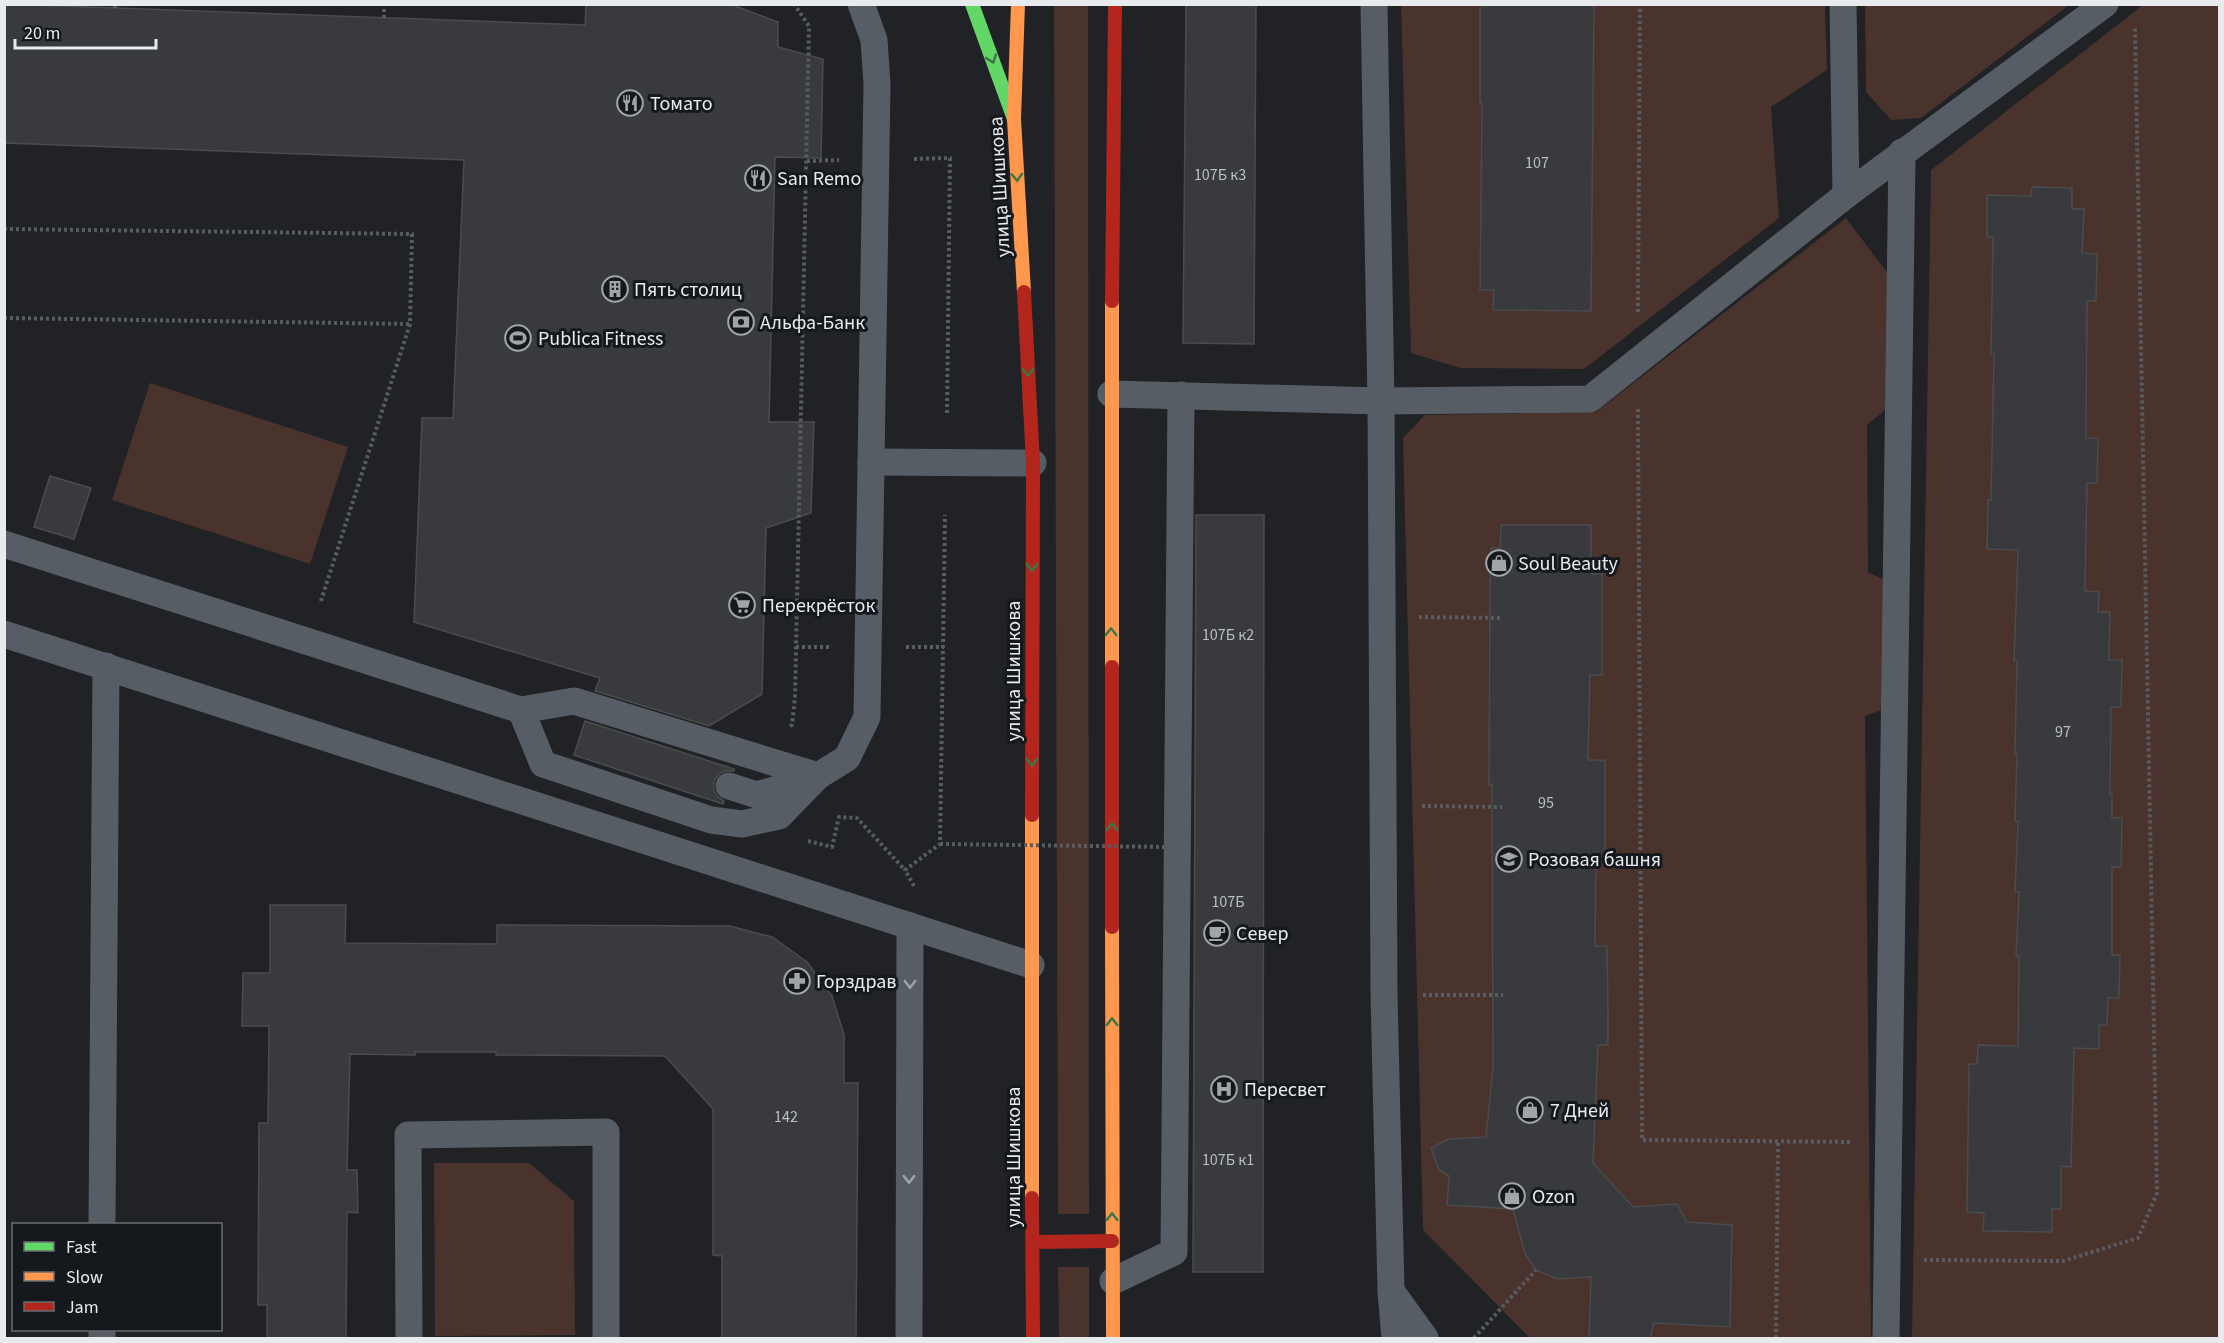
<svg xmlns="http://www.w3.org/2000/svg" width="2224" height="1343" viewBox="0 0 2224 1343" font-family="'Source Sans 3',sans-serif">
  <rect width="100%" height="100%" fill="#202225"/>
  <g fill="#4a322d">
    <polygon points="1054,5 1088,5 1089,1214 1058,1214"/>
    <polygon points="1401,5 1825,5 1827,70 1771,107 1779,218 1584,369 1460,368 1411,353"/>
    <polygon points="1865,5 1865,4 2069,5 1921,118 1891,120 1866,92"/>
    <polygon points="2143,5 2219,5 2219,1338 1912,1338 1931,170"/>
    <polygon points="1846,218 1907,299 1903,395 1867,425 1868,572 1907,591 1906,701 1865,716 1871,1338 1530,1338 1423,1230 1403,438 1425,415 1596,412"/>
    <polygon points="150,383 348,447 310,564 112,500"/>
    <polygon points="434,1163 529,1163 574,1201 575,1335 435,1336"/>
    <polygon points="1058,1267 1089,1267 1089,1338 1059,1338"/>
  </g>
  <g fill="#393a3d" stroke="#4a4c4e" stroke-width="1.5">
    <polygon points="4,4 585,25 586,4 730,4 778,22 778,47 823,59 821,158 775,157 769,422 814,422 811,513 766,528 762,694 709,726 595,691 600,678 414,622 422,418 453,418 464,160 4,143"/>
    <polygon points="1186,4 1256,4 1254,344 1183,343"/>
    <polygon points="1480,4 1594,4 1591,311 1493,310 1494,290 1480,290 1482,103 1480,103"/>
    <polygon points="2032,187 2072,188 2072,209 2084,209 2082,253 2097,254 2096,301 2087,301 2086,438 2098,438 2097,483 2087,483 2085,591 2099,592 2098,612 2110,612 2109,660 2122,660 2121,707 2111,707 2110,794 2112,794 2112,818 2122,818 2121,867 2112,867 2112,955 2120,955 2119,998 2108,998 2107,1025 2099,1025 2099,1049 2074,1048 2071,1167 2061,1166 2061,1209 2052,1209 2052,1232 1983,1231 1984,1213 1967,1212 1969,1064 1977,1064 1978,1045 2018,1046 2019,956 2016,956 2019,892 2015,892 2018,821 2015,821 2017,754 2015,754 2017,661 2014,661 2018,550 1987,549 1988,500 1991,500 1994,354 1991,354 1993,237 1987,237 1987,195 2031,196"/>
    <polygon points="50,476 91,488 74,539 34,527"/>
    <polygon points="1196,515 1264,515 1263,1272 1193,1272"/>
    <polygon points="1501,525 1591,525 1591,574 1602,574 1602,675 1590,675 1588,760 1605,760 1605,862 1596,862 1595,946 1607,946 1608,1010 1608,1045 1598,1045 1593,1163 1633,1207 1677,1204 1687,1222 1732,1225 1730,1327 1654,1323 1650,1338 1589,1338 1591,1277 1557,1279 1536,1270 1525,1254 1513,1209 1447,1205 1449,1176 1439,1170 1431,1148 1448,1139 1486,1137 1493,1067 1492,785 1489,785 1490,579 1491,548 1500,548"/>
    <polygon points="585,721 734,769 734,771 726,771 719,774 714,781 714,790 717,796 724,801 723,804 574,755"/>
    <polygon points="270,905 346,905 345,943 497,944 497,925 730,926 772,937 807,962 832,996 844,1035 844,1083 858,1083 856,1338 722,1338 722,1256 713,1255 713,1109 665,1056 496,1055 496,1052 415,1052 415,1055 350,1054 347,1170 357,1170 358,1213 347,1212 346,1338 267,1338 267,1305 258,1305 259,1123 268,1123 269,1026 242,1026 243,973 270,973"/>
  </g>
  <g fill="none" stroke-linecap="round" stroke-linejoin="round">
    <g stroke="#585c61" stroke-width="4" stroke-dasharray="3 3" stroke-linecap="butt">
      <polyline points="115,8 115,4"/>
      <polyline points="384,18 384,4"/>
      <polyline points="914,159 950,158 947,414"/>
      <polyline points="807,161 839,160"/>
      <polyline points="4,229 412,234 410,324 320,604"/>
      <polyline points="1638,312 1640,4"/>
      <polyline points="4,318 410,324"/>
      <polyline points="1638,409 1642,1140 1852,1142"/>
      <polyline points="1419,617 1502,618"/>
      <polyline points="796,647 829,647"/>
      <polyline points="906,647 944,647"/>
      <polyline points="790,726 792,725 795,697 809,26 794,4"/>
      <polyline points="1422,806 1502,807"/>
      <polyline points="808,841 832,847 839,817 857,818 905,870"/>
      <polyline points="914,886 905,870 940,844 945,515"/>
      <polyline points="1423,995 1503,995"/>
      <polyline points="1924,1260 2063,1261 2138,1238 2157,1193 2135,27"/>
      <polyline points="1474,1338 1536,1270"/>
      <polyline points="1776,1338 1778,1141"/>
    </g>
    <g stroke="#575d65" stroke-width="27">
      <polyline points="1374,4 1381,401 1384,994 1391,1291 1425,1338"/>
      <polyline points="1843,4 1846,195"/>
      <polyline points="1111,394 1381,401 1590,399 1846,195 2105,4"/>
      <polyline points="871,462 1033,463"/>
      <polyline points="4,544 521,710 574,701 818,776 847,758 867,717 877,84 874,40 861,4"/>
      <polyline points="4,634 1031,965"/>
      <polyline points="521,710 543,764 711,820 742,824 779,816 818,776"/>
      <polyline points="729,786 757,795 814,778"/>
      <polyline points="102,1224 106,666"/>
      <polyline points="1113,1281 1174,1252 1181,395"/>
      <polyline points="1391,1292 1395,1338"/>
      <polyline points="102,1338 102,1330"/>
      <polyline points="409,1338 408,1135 606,1132 606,1338"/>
      <polyline points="909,1338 910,926"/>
      <polyline points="1886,1338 1902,152"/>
    </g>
    <polyline stroke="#63d668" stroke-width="14" points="972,4 1014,119"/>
    <g stroke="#ff974d" stroke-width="14">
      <polyline points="1018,4 1014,119 1024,292"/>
      <polyline points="1112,667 1112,301"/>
      <polyline points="1032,815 1032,1198"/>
      <polyline points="1112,927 1113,1338"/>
    </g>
    <g stroke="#b3261e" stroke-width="14">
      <polyline points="1024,292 1033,463 1032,815"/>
      <polyline points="1112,301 1115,4"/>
      <polyline points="1112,667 1112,927"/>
      <polyline points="1032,1198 1033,1338"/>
      <polyline points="1033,1242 1112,1241"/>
    </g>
    <polyline stroke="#585c61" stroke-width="4" stroke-dasharray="3 3" stroke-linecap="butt" points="940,844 1166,847"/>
  </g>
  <defs><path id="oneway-chevron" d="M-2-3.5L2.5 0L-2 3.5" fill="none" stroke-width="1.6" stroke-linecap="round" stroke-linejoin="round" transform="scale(1.5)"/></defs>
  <g stroke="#3c7742">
    <use href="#oneway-chevron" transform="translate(992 59) rotate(70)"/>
    <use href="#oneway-chevron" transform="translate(1017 177) rotate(87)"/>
    <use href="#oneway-chevron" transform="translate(1028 372) rotate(87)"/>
    <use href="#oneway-chevron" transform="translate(1032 567) rotate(90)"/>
    <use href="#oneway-chevron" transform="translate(1111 632) rotate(-90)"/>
    <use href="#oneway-chevron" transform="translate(1032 762) rotate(90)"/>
    <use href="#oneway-chevron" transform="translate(1112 827) rotate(-90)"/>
    <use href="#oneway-chevron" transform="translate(1112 1022) rotate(-90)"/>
    <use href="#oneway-chevron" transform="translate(1112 1217) rotate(-90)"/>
  </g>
  <g stroke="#a0a4aa">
    <use href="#oneway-chevron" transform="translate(910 984) rotate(90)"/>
    <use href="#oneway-chevron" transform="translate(909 1179) rotate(90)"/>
  </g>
  <defs>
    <g id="restaurant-ring" transform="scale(1.35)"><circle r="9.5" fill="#15181d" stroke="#a2a5a8" stroke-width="1.5"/><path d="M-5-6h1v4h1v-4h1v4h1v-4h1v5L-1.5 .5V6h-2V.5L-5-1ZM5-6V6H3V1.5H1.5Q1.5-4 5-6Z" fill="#a2a5a8"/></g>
    <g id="building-ring" transform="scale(1.35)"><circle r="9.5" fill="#15181d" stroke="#a2a5a8" stroke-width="1.5"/><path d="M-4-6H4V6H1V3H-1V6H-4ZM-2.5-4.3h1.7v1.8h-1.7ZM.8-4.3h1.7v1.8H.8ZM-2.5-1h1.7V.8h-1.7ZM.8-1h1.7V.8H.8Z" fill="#a2a5a8"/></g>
    <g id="bank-ring" transform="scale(1.35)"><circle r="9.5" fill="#15181d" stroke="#a2a5a8" stroke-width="1.5"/><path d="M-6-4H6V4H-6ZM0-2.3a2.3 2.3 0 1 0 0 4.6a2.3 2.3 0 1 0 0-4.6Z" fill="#a2a5a8"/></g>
    <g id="stadium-ring" transform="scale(1.35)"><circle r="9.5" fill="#15181d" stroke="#a2a5a8" stroke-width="1.5"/><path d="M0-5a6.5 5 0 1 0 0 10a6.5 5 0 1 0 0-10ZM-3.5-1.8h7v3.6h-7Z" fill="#a2a5a8"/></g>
    <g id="shop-ring" transform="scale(1.35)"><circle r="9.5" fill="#15181d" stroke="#a2a5a8" stroke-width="1.5"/><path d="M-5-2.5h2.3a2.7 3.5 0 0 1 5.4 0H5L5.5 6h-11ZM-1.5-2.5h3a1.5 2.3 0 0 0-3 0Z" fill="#a2a5a8"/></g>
    <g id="supermarket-ring" transform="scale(1.35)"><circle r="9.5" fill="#15181d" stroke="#a2a5a8" stroke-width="1.5"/><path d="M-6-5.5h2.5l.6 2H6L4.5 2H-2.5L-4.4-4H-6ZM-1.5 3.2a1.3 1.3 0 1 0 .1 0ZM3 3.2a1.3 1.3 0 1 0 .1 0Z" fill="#a2a5a8"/></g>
    <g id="school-ring" transform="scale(1.35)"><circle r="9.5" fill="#15181d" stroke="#a2a5a8" stroke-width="1.5"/><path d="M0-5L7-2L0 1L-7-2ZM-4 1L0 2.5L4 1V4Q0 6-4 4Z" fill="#a2a5a8"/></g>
    <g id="cafe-ring" transform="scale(1.35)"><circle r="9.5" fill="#15181d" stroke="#a2a5a8" stroke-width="1.5"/><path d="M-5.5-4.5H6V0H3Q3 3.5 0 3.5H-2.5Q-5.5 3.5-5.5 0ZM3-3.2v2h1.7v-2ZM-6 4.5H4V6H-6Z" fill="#a2a5a8"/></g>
    <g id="pharmacy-ring" transform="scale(1.35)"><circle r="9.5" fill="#15181d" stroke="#a2a5a8" stroke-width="1.5"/><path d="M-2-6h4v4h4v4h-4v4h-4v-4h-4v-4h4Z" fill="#a2a5a8"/></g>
    <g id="hospital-ring" transform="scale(1.35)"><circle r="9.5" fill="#15181d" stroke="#a2a5a8" stroke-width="1.5"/><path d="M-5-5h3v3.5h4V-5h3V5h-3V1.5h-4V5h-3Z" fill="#a2a5a8"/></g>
  </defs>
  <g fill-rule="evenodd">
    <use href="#restaurant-ring" x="630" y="103"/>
    <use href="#restaurant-ring" x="758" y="178"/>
    <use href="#building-ring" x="615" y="289"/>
    <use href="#bank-ring" x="741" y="322"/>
    <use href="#stadium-ring" x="518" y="338"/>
    <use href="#shop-ring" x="1499" y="563"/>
    <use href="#supermarket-ring" x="742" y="605"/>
    <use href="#school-ring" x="1509" y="859"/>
    <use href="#cafe-ring" x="1217" y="933"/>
    <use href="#pharmacy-ring" x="797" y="981"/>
    <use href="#hospital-ring" x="1224" y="1089"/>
    <use href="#shop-ring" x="1530" y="1110"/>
    <use href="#shop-ring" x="1512" y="1196"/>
  </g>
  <g text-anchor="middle" stroke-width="6" stroke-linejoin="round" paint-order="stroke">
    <g font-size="16" fill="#bcbfc2">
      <text x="1537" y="168">107</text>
      <text x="1220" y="180">107Б к3</text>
      <text x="1228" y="640">107Б к2</text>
      <text x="2063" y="737">97</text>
      <text x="1546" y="808">95</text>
      <text x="1228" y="907">107Б</text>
      <text x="786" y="1122">142</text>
      <text x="1228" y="1165">107Б к1</text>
    </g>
    <g font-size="20" fill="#e8ebee" stroke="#15181d" text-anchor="start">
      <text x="650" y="110">Томато</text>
      <text x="777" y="185">San Remo</text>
      <text x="634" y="296">Пять столиц</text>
      <text x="760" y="329">Альфа-Банк</text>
      <text x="538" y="345">Publica Fitness</text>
      <text x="1518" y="570">Soul Beauty</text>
      <text x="762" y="612">Перекрёсток</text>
      <text x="1528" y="866">Розовая башня</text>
      <text x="1236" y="940">Север</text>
      <text x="816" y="988">Горздрав</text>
      <text x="1244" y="1096">Пересвет</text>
      <text x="1550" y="1117">7 Дней</text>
      <text x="1532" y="1203">Ozon</text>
    </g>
    <g font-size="20" fill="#e8ebee" stroke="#15181d">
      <text transform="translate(999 187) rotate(-93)" y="7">улица Шишкова</text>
      <text transform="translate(1013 671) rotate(-90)" y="7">улица Шишкова</text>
      <text transform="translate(1013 1157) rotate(-90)" y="7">улица Шишкова</text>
    </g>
  </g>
  <rect width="2224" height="1343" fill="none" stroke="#e8ebee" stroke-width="12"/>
  <rect x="12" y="1223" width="210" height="108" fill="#15181d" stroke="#696c71" stroke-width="1.5"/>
  <rect x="24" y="1242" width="30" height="9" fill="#63d668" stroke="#696c71" stroke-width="1.5"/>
  <text x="66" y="1253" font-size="18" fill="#e8ebee">Fast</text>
  <rect x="24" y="1272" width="30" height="9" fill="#ff974d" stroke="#696c71" stroke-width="1.5"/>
  <text x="66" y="1283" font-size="18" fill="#e8ebee">Slow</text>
  <rect x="24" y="1302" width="30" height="9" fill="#b3261e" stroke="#696c71" stroke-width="1.5"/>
  <text x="66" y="1313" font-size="18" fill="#e8ebee">Jam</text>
  <path d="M15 39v9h141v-9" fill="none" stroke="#e8ebee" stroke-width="3"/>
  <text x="24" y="39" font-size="18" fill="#e8ebee" stroke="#15181d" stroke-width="4.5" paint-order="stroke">20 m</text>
</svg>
